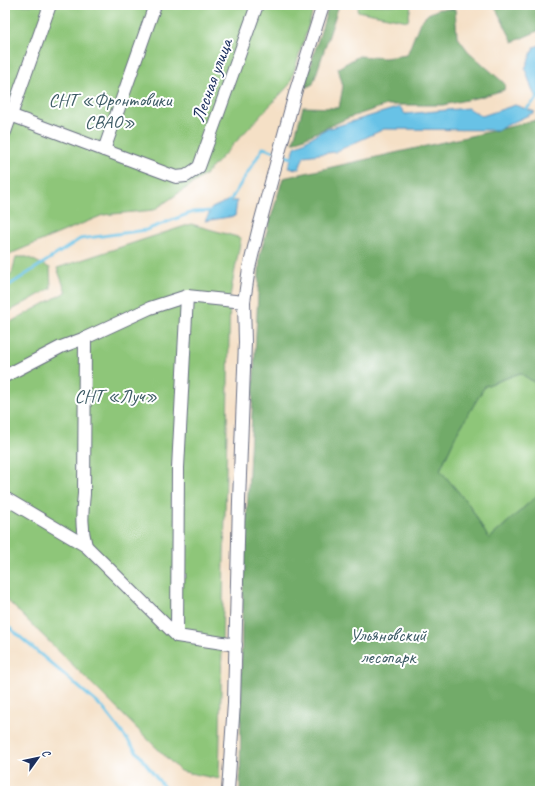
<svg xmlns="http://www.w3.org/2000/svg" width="545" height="796" viewBox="0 0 545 796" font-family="Caveat,sans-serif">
  <rect width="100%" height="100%" fill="#fff"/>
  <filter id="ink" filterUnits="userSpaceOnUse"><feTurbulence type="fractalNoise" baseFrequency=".025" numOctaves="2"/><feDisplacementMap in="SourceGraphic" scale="8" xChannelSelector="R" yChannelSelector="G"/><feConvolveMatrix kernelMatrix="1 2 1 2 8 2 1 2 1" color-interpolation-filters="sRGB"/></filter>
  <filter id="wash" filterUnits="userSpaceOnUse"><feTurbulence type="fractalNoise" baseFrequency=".012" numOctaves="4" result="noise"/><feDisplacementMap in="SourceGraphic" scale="16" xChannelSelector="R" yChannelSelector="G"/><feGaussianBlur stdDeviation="0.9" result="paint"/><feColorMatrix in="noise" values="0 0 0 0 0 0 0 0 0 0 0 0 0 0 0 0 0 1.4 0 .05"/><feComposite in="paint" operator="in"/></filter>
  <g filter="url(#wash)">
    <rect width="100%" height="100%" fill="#f5e0c6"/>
    <g fill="#8ec679" stroke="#547a6c">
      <polygon points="5,5 315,5 290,84 205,175 154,210 103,215 5,256"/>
      <polygon points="359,5 411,5 408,21 357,11"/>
      <polygon points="191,224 241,238 230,296 219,779 180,771 5,598 5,325 66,292 57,268"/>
      <polygon points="16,257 27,257 50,268 51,288 5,314 5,278 12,273"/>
      <polygon points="520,373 540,386 540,493 489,539 470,506 440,470 456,435 485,386"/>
    </g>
    <g fill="#72ab69" stroke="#466d64">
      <polygon points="329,5 339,5 313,84 303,89"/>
      <polygon points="494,5 540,5 540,30 513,42"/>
      <polygon points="439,9 455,9 457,36 468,51 505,84 504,90 480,97 443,105 387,105 348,118 293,143 303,107 339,108 343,86 338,68 359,56 384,58 407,55 420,22 428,14"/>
      <polygon points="540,119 540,386 520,373 485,386 456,435 440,470 470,506 489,539 540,493 540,791 240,791 242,611 260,254 283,178 497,130"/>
    </g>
    <g fill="#68c2e6" stroke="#4278a2">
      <polygon points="540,45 540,99 534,94 525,69 534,47"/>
      <polygon points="515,105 535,112 497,130 384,129 335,152 304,156 299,169 288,168 295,147 324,130 400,107 405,114 468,108 482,116"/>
      <polygon points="227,201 237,201 235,216 205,221 212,208"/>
    </g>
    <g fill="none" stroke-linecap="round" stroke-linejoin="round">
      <g stroke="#68c2e6" stroke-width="3">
        <polyline points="524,111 540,96"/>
        <polyline points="286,156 291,158 295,156"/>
        <polyline points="228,204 263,148 273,151"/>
        <polyline points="5,288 80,239 146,230 193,212 214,211"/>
        <polyline points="5,624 102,707 167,791"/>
      </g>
    </g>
  </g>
  <g filter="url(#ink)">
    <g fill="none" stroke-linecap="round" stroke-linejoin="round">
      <g stroke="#676d82" stroke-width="14">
        <g id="minor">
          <polyline points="5,113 176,177 186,176 199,167 257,5"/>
          <polyline points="5,132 50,5"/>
          <polyline points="104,150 155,5"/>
          <path d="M85 338 84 494C82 513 81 528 86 546"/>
          <polyline points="5,376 61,347 85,338 150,308 187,296 244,302"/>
          <polyline points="5,498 86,546 177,636 236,645"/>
          <polyline points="177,636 178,468 187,296"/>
          <polyline points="228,791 234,703 239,501 245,342 244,302 249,268 260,223 296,90 323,5"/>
        </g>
      </g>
      <use href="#minor" stroke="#fff" stroke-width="12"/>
    </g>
  </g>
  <g text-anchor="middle" stroke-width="4" stroke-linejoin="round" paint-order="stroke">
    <g font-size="19" fill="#1b2f5e" stroke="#fff">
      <text transform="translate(211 80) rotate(-70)" y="7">Лесная улица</text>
    </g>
    <g font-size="19" fill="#3e5c66" stroke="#fff">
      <text x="110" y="106">СНТ «Фронтовики<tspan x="110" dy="22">СВАО»</tspan></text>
      <text x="116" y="402">СНТ «Луч»</text>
      <text x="388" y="641">Ульяновский<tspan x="388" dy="22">лесопарк</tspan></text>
    </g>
  </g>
  <rect width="545" height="796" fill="none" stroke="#fff" stroke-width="20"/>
  <g transform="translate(38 758) rotate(57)" stroke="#ffffff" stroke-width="3" paint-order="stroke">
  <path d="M0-3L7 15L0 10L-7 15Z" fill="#1b2f5e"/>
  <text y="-6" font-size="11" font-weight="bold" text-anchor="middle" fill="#1b2f5e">С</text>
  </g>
</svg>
